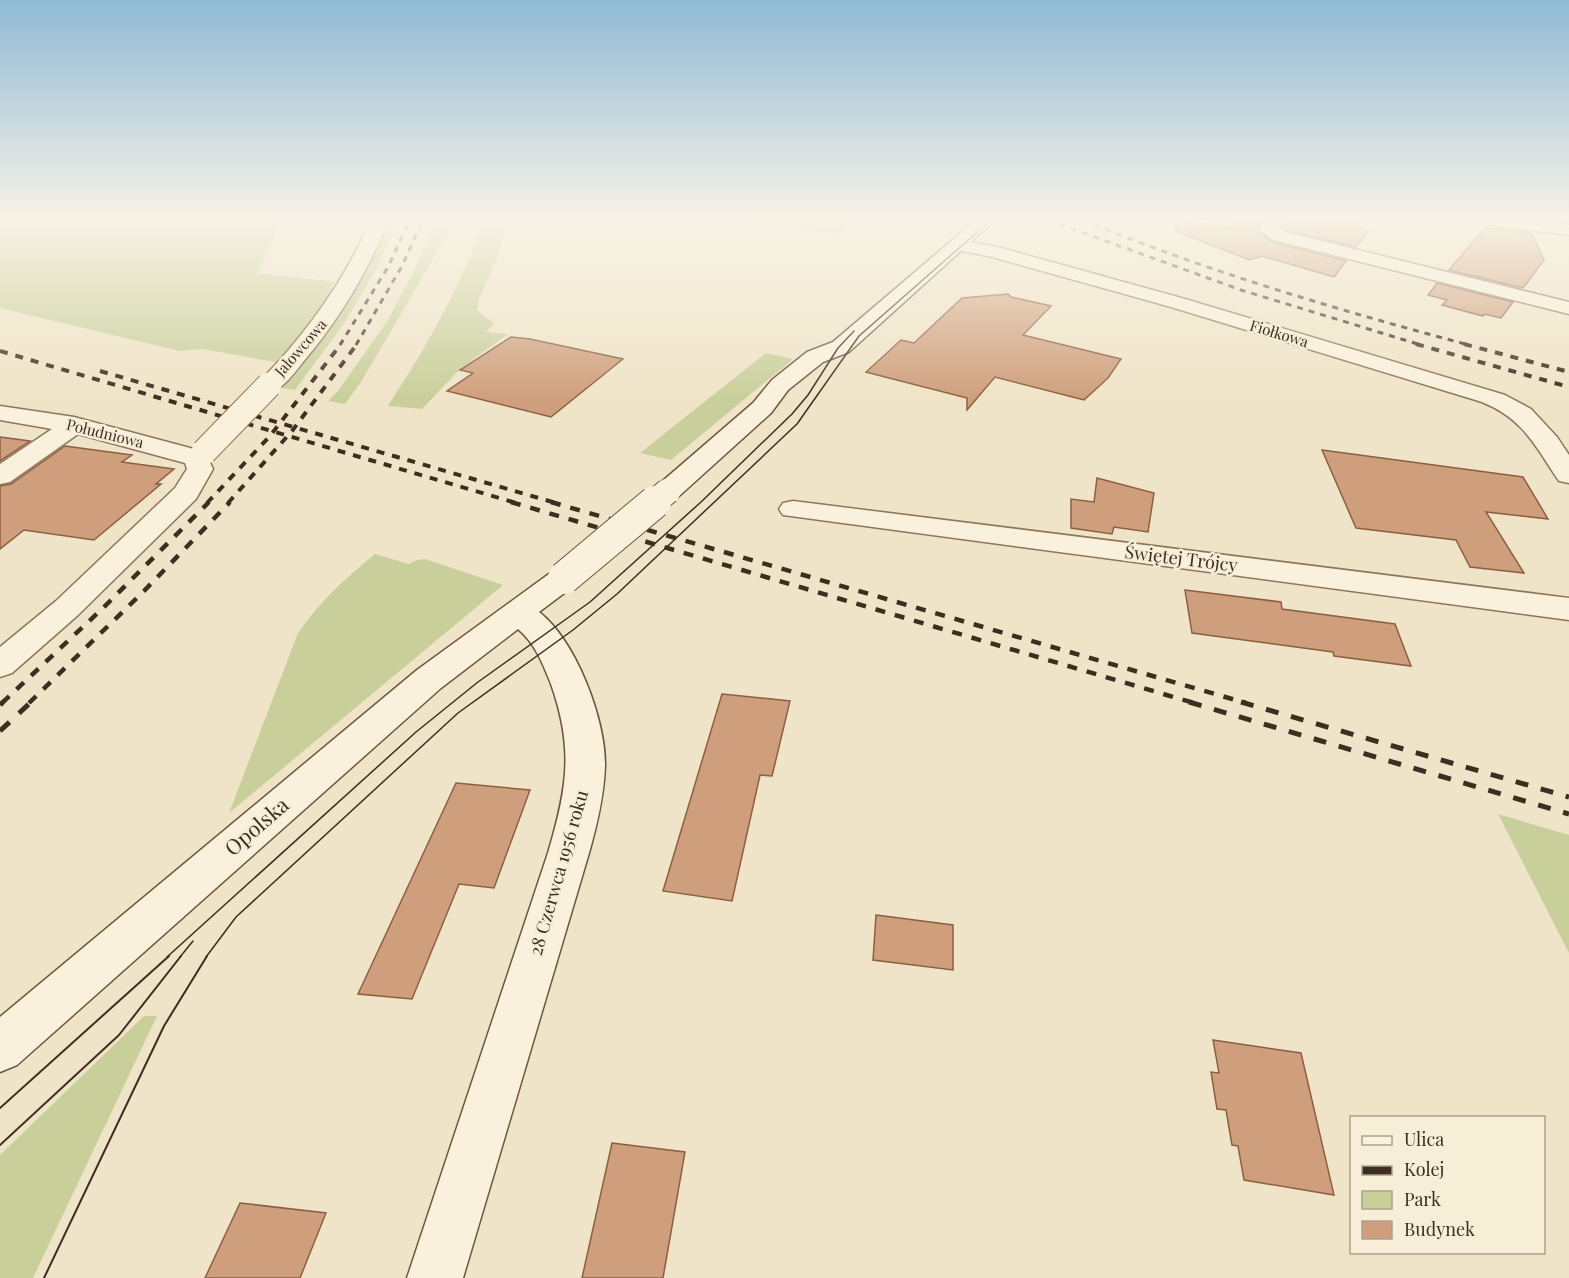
<svg xmlns="http://www.w3.org/2000/svg" width="1569" height="1278" viewBox="0 0 1569 1278" font-family="'Playfair Display',serif">
  <rect width="100%" height="100%" fill="#f0e4c8"/>
  <g fill="#c9cf9b">
    <polygon points="0,220 283,220 257,273 336,282 329,288 337,291 321,313 275,362 202,349 180,351 0,308"/>
    <polygon points="385,220 399,220 379,264 345,322 295,390 282,388 286,381 296,373 374,249"/>
    <polygon points="436,220 456,220 361,382 345,404 328,401 338,391 388,320 415,269"/>
    <path d="M482 220H508L496 261 479 299 477 310 494 324 486 332 508 334 461 368 422 409 388 406C423 352 465 282 482 220Z"/>
    <polygon points="717,220 858,220 839,234"/>
    <polygon points="766,353 793,359 671,460 640,453"/>
    <path d="M375 554 409 564 417 560 425 559 503 585 229 813 298 633C320 601 346 578 375 554Z"/>
    <polygon points="1498,814 1569,835 1569,953"/>
    <polygon points="144,1016 157,1016 33,1278 0,1278 0,1155"/>
  </g>
  <g fill="#cf9f7d" stroke="#8d5f41" stroke-width="1.5">
    <polygon points="1178,220 1233,227 1234,220 1262,220 1258,231 1272,242 1346,261 1334,277 1262,256 1250,260 1175,231"/>
    <polygon points="1284,220 1363,220 1360,229 1368,231 1356,247 1286,230 1282,227"/>
    <polygon points="1485,228 1531,233 1544,260 1523,288 1449,270"/>
    <polygon points="1437,283 1513,302 1501,318 1484,314 1483,316 1442,305 1447,300 1428,295"/>
    <polygon points="1008,294 1011,297 1051,306 1023,335 1121,359 1108,378 1084,400 995,377 967,410 967,398 866,372 901,340 914,343 962,298"/>
    <polygon points="511,337 530,339 623,359 551,417 447,391 473,373 460,370"/>
    <polygon points="0,437 30,441 0,461"/>
    <polygon points="65,446 132,455 122,462 174,469 156,484 161,484 94,540 24,530 0,549 0,486 11,484"/>
    <polygon points="1322,450 1523,477 1548,519 1486,512 1524,573 1470,567 1456,540 1356,528"/>
    <polygon points="1097,478 1154,493 1148,532 1114,527 1112,534 1071,528 1071,499 1094,502"/>
    <polygon points="1185,590 1281,602 1282,609 1395,624 1411,666 1334,656 1333,652 1192,633"/>
    <polygon points="722,694 790,701 772,776 760,775 732,901 663,891"/>
    <polygon points="456,783 530,790 494,888 459,884 412,999 358,994"/>
    <polygon points="876,915 953,925 953,970 873,960"/>
    <polygon points="1213,1040 1301,1053 1334,1195 1244,1180 1238,1146 1232,1145 1226,1110 1217,1109 1211,1072 1219,1073"/>
    <polygon points="612,1143 685,1152 663,1278 582,1278"/>
    <polygon points="240,1203 326,1213 300,1278 205,1278"/>
  </g>
  <g fill="none" stroke-linecap="round" stroke-linejoin="round">
    <g stroke="#8d765c" stroke-width="3">
      <g id="street">
        <path d="M371 220H389C367 272 340 319 303 362 296 371 288 382 278 389 273 393 267 392 261 390L257 385 261 380C308 332 344 281 371 220Z"/>
        <polygon points="1264,220 1282,220 1279,228 1285,232 1569,302 1569,314 1273,240 1260,230"/>
        <polygon points="1479,220 1529,220 1569,225 1569,235 1488,225 1482,224"/>
        <path d="M958 240 1001 248 1185 299 1505 395 1531 409 1557 437 1569 455V483L1559 481C1535 446 1524 419 1482 402L1171 307 992 257 952 249 949 245 952 241Z"/>
        <polygon points="0,406 74,417 205,452 213,469 196,499 78,615 12,673 0,677 0,647 56,601 175,488 187,469 185,463 78,434 10,482 0,484 0,464 52,429 0,420"/>
        <polygon points="793,501 1569,598 1569,620 783,515 779,509 783,503"/>
      </g>
    </g>
    <g stroke="#6f573f" stroke-width="3">
      <g id="secondary">
        <polygon points="976,220 995,220 849,352 823,362 788,390 771,413 678,497 668,499 658,497 654,491 658,485 753,403 772,380 807,352 833,342"/>
        <path d="M564 568 575 571 579 578 575 585 539 612C576 641 606 720 605 766 604 796 597 825 589 853L463 1278H407L548 853C567 789 574 749 551 684 543 664 535 643 518 629L441 688 17 1065 0 1072V1017L417 670 553 571Z"/>
      </g>
    </g>
    <use href="#street" fill="#faf1dc" fill-rule="evenodd"/>
    <use href="#secondary" fill="#faf1dc" fill-rule="evenodd"/>
    <g stroke="#3d2e20" stroke-width="1.5">
      <polyline points="167,957 416,732 478,682 590,602 701,502 792,414 808,395 838,348 854,331"/>
      <polyline points="180,957 193,941"/>
      <polyline points="206,957 236,917 458,713 573,630 617,594 797,424 859,336 991,220"/>
    </g>
    <g stroke="#3d2e20" stroke-width="2">
      <polyline points="0,1108 169,956"/>
      <polyline points="0,1145 119,1035 181,956"/>
      <polyline points="44,1278 164,1026 207,956"/>
    </g>
    <g stroke="#3d2e20" stroke-width="3" stroke-dasharray="6 6" stroke-linecap="butt">
      <polyline points="1048,220 1241,290 1421,345"/>
      <path d="M1083 220C1209 272 1338 310 1469 345"/>
      <polyline points="340,345 388,267 410,220"/>
      <polyline points="356,345 402,266 423,220"/>
    </g>
    <g stroke="#3d2e20" stroke-width="4" stroke-dasharray="8 8" stroke-linecap="butt">
      <polyline points="1416,344 1569,387"/>
      <polyline points="1464,344 1569,372"/>
      <polyline points="0,351 516,503"/>
      <polyline points="100,371 556,503"/>
      <polyline points="207,503 270,436 341,344"/>
      <polyline points="228,503 292,431 357,344"/>
    </g>
    <g stroke="#3d2e20" stroke-width="4.5" stroke-dasharray="10 10" stroke-linecap="butt">
      <polyline points="511,502 1194,703"/>
      <polyline points="551,502 1246,703"/>
      <polyline points="2,703 103,608 209,502"/>
      <polyline points="29,703 144,591 230,502"/>
    </g>
    <g stroke="#3d2e20" stroke-width="5" stroke-dasharray="13 13" stroke-linecap="butt">
      <polyline points="1189,702 1569,814"/>
      <polyline points="1241,702 1569,797"/>
      <polyline points="0,705 3,702"/>
      <polyline points="0,731 31,702"/>
    </g>
    <g stroke="#8d765c" stroke-width="27" stroke-linecap="butt">
      <polyline id="street-bridge" points="204,452 269,385"/>
    </g>
    <g stroke="#6f573f" stroke-width="27" stroke-linecap="butt">
      <polyline id="secondary-bridge-far1" points="653,503 668,491"/>
    </g>
    <g stroke="#6f573f" stroke-width="34" stroke-linecap="butt">
      <polyline id="secondary-bridge" points="564,578 655,502"/>
    </g>
    <use href="#street-bridge" stroke="#faf1dc" stroke-width="25"/>
    <use href="#secondary-bridge-far1" stroke="#faf1dc" stroke-width="25"/>
    <use href="#secondary-bridge" stroke="#faf1dc" stroke-width="32"/>
  </g>
  <linearGradient id="sky" x2="0" y2="1"><stop stop-color="#8fbad6"/><stop offset="0.55" stop-color="#f8f3e6"/><stop offset="1" stop-color="#f8f3e6" stop-opacity="0"/></linearGradient>
  <rect width="1569" height="399" fill="url(#sky)"/>
  <g text-anchor="middle" stroke-width="5" stroke-linejoin="round" paint-order="stroke">
    <g font-size="15" fill="#3d2e20" stroke="#f7eed8">
      <text transform="translate(1279 334) rotate(17)" y="5">Fiołkowa</text>
      <text transform="translate(301 348) rotate(-49)" y="5">Jałowcowa</text>
      <text transform="translate(105 434) rotate(14)" y="5">Południowa</text>
    </g>
    <g font-size="18" fill="#3d2e20" stroke="#f7eed8">
      <text transform="translate(1181 559) rotate(7)" y="6">Świętej Trójcy</text>
      <text transform="translate(559 873) rotate(-74)" y="6">28 Czerwca 1956 roku</text>
    </g>
    <g font-size="21" fill="#3d2e20" stroke="#f7eed8">
      <text transform="translate(257 827) rotate(-41)" y="7">Opolska</text>
    </g>
  </g>
  <rect x="1350" y="1116" width="195" height="138" fill="#f7eed8" stroke="#ada18e" stroke-width="1.5"/>
  <rect x="1362" y="1136" width="30" height="9" fill="#faf1dc" stroke="#ada18e" stroke-width="1.5"/>
  <text x="1404" y="1146" font-size="18" fill="#3d2e20">Ulica</text>
  <rect x="1362" y="1166" width="30" height="9" fill="#3d2e20" stroke="#ada18e" stroke-width="1.5"/>
  <text x="1404" y="1176" font-size="18" fill="#3d2e20">Kolej</text>
  <rect x="1362" y="1191" width="30" height="18" fill="#c9cf9b" stroke="#ada18e" stroke-width="1.5"/>
  <text x="1404" y="1206" font-size="18" fill="#3d2e20">Park</text>
  <rect x="1362" y="1221" width="30" height="18" fill="#cf9f7d" stroke="#ada18e" stroke-width="1.5"/>
  <text x="1404" y="1236" font-size="18" fill="#3d2e20">Budynek</text>
</svg>
